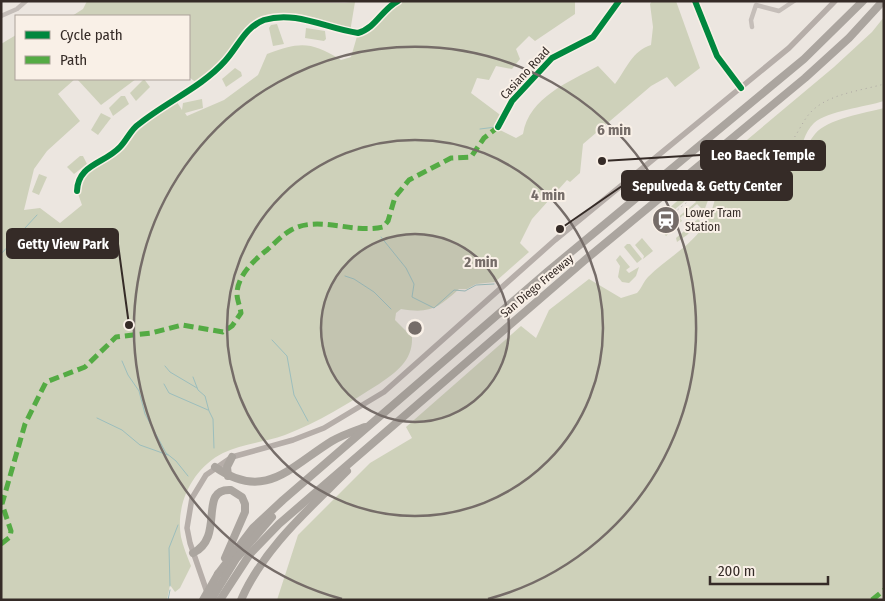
<svg xmlns="http://www.w3.org/2000/svg" width="885" height="601" viewBox="0 0 885 601" font-family="'Fira Sans Condensed',sans-serif">
  <rect width="100%" height="100%" fill="#ece6e0"/>
  <g fill="#ced1ba">
    <polygon points="87,1 345,3 355,2 350,32 326,24 275,17 254,26 225,61 198,84 189,77 189,16 72,16 83,9"/>
    <path d="M398 1H575V14L535 41 529 36 516 49 520 59 512 69 496 66 489 80 477 78 471 93 503 117 500 130 516 138 523 134C529 97 569 82 598 66L615 84C627 68 632 51 651 45L653 27 650 4 652 1H676L700 68 675 87 667 77 651 86 583 144 580 173 570 182 567 180 532 219 520 243 529 252 495 282 476 284 467 289H459C438 308 430 314 401 309L396 313 395 320 412 337C413 360 397 372 379 384 349 403 319 422 285 435 265 442 242 444 223 453 193 468 175 504 181 537 183 546 187 556 191 566L180 588 175 592 170 585 167 600H1V44L16 35V79H75L58 94 80 121 47 151 34 169 24 210 40 208 60 223 82 205 77 191 80 176 118 150 136 125 175 99 182 110 183 103 202 99 203 108 185 113 187 116 224 100 258 75 267 54C300 42 310 41 341 60L351 57 358 33 365 31Z"/>
    <path d="M884 17V101C865 107 828 111 814 123 804 132 803 147 795 157 781 172 763 159 747 158 740 157 736 158 729 155L834 67 872 32Z"/>
    <polygon points="277,24 284,44 273,46 269,28 271,25"/>
    <polygon points="306,28 325,31 326,39 324,41 305,38"/>
    <polygon points="235,68 241,72 242,76 226,87 222,79"/>
    <polygon points="77,79 136,79 101,105"/>
    <polygon points="144,79 150,87 136,101 130,93"/>
    <polygon points="121,96 125,96 129,104 113,116 109,108"/>
    <path d="M884 108V600H277L298 535 370 463 412 438 406 427 521 326 536 338 549 310 589 279 621 298 637 293C642 288 643 282 648 277 668 257 694 245 708 219 717 202 717 173 738 167 754 163 770 177 786 179L787 170C803 161 804 147 815 134 827 119 865 113 884 108Z"/>
    <polygon points="101,113 111,118 98,135 91,130"/>
    <polygon points="80,156 83,156 87,164 74,174 67,167"/>
    <polygon points="714,168 719,171 704,211 697,204 690,210 692,214 687,218 683,215 680,218 682,221 675,226 672,224 669,227 671,231 666,236 662,231 696,202 691,196 658,223 656,220"/>
    <polygon points="39,174 47,177 39,195 32,192"/>
    <polygon points="698,219 700,221 687,235 677,242 676,238"/>
    <polygon points="642,238 653,251 643,259 644,256 635,245"/>
    <polygon points="627,244 630,244 642,259 637,263 624,247"/>
    <polygon points="620,255 630,267 626,270 629,273 639,267 636,276 629,283 622,282 618,277 620,266 616,260"/>
  </g>
  <g fill="none" stroke-linecap="round" stroke-linejoin="round">
    <g stroke="#9cbebd" stroke-width="1">
      <polyline points="480,129 496,127"/>
      <polyline points="381,237 406,268 414,284 412,297 434,308 454,290 465,291 476,285 494,284"/>
      <polyline points="1,254 37,215"/>
      <polyline points="345,276 354,279 374,292 391,309"/>
      <polyline points="272,340 287,356 294,395 308,421"/>
      <polyline points="122,361 128,375 139,391 145,414 166,453 176,461 188,476"/>
      <polyline points="165,366 170,372 197,388"/>
      <polyline points="193,377 198,390 205,396 209,411 213,419 214,448"/>
      <polyline points="164,384 169,393 208,410"/>
      <polyline points="97,418 122,430 140,445 168,455"/>
      <polyline points="170,586 169,548 178,525"/>
      <polyline points="168,600 170,590"/>
    </g>
    <g stroke="#c5beb9" stroke-width="4.5">
      <polyline points="695,1 717,56 741,88"/>
      <polyline points="1,16 17,9 26,1"/>
      <polyline points="752,27 751,20 756,5 779,11 794,1"/>
      <polyline points="498,127 512,101 552,58 593,37 619,1"/>
      <path d="M77 191C78 164 104 164 120 147 127 140 131 129 139 124 166 102 202 87 225 61 238 47 245 27 264 20 296 10 327 29 358 33 376 28 382 9 398 1"/>
    </g>
    <polyline stroke="#b6aea9" stroke-width="5.5" points="208,595 190,543 187,528 192,498 206,475 232,457 293,440 324,428 384,392 555,240 789,48 835,1"/>
    <g stroke="#aba59f" stroke-width="8">
      <path d="M215 467C265 502 290 467 332 441 342 435 354 431 365 427"/>
      <polyline points="228,476 227,467 232,457"/>
      <path d="M193 553C226 537 197 488 231 490L242 497 245 504V512L225 558"/>
      <polyline points="218,574 253,528 283,500 547,272 804,59 863,1"/>
      <polyline points="211,600 236,559 272,517"/>
      <polyline points="220,600 250,554 279,524 585,260 805,78 849,38 883,1"/>
      <path d="M241 600C264 548 308 510 347 471"/>
    </g>
    <path stroke="#ada7a3" stroke-width="1" stroke-dasharray="1 4" stroke-linecap="butt" d="M674 213C684 204 696 196 705 185 714 175 718 164 731 158 748 150 766 159 783 149 796 141 800 124 810 113 827 94 860 91 884 84"/>
    <polyline stroke="#aba59f" stroke-width="8" points="203,600 218,574"/>
    <g stroke="#54ab44" stroke-width="5" stroke-dasharray="10 5" stroke-linecap="butt">
      <path d="M1 544 10 537 11 531 2 504 25 424 46 382 85 367 116 337 151 333 182 325 223 332 232 326 241 313C240 306 237 300 237 294 237 276 254 260 267 250 274 244 282 235 291 230 318 215 353 234 383 227L388 221 395 197 409 180 451 158 471 157 484 138 498 127"/>
      <polyline points="872,600 884,590"/>
    </g>
    <g stroke="#f9f0e7" stroke-width="9">
      <g id="cycleway">
        <polyline points="695,1 717,56 741,88"/>
        <polyline points="498,127 512,101 552,58 593,37 619,1"/>
        <path d="M77 191C78 164 104 164 120 147 127 140 131 129 139 124 166 102 202 87 225 61 238 47 245 27 264 20 296 10 327 29 358 33 376 28 382 9 398 1"/>
      </g>
    </g>
    <use href="#cycleway" stroke="#00873e" stroke-width="6"/>
  </g>
  <circle cx="415" cy="328" r="94" fill="#756c68" fill-opacity=".12"/>
  <g fill="none" stroke="#756c68" stroke-width="2.5">
    <circle cx="415" cy="328" r="94"/>
    <circle cx="415" cy="328" r="188"/>
    <path d="M342 599A281 281 0 1 1 488 599"/>
  </g>
  <defs>
    <g id="station-disc" transform="scale(1.4375)"><circle r="9.5" fill="#756c68" stroke="#f9f0e7"/><path d="M-3-6H3Q5-6 5-4V2Q5 4 3 4L4.5 6H3L1.5 4h-3L-3 6H-4.5L-3 4Q-5 4-5 2V-4Q-5-6-3-6ZM-3.5-4v3h7v-3ZM-3.5 1v1.5H-2V1ZM2 1v1.5H3.5V1Z" fill="#fff"/></g>
  </defs>
  <g fill-rule="evenodd">
    <use href="#station-disc" x="666" y="220"/>
  </g>
  <g text-anchor="middle" stroke-width="4" stroke-linejoin="round" paint-order="stroke">
    <g font-size="12" fill="#352b27" stroke="#f9f0e7">
      <text transform="translate(525 73) rotate(-47)" y="4">Casiano Road</text>
      <text transform="translate(537 286) rotate(-40)" y="4">San Diego Freeway</text>
    </g>
    <g font-size="12" fill="#352b27" stroke="#f9f0e7" text-anchor="start">
      <text x="685" y="217">Lower Tram<tspan x="685" dy="14">Station</tspan></text>
    </g>
  </g>
  <circle cx="415" cy="328" r="8" fill="#756c68" stroke="#f9f0e7" stroke-width="2.5"/>
  <g font-size="15" text-anchor="middle" font-weight="bold" fill="#756c68" stroke="#f9f0e7" stroke-width="4" stroke-linejoin="round" paint-order="stroke">
    <text x="614" y="135">6 min</text>
    <text x="548" y="200">4 min</text>
    <text x="481" y="267">2 min</text>
  </g>
  <path fill="none" stroke="#352b27" stroke-width="2" d="M602 161L701 155M560 229L622 186M129 325L118 244"/>
  <g fill="#352b27" stroke="#f9f0e7" stroke-width="2">
    <circle cx="602" cy="161" r="5"/>
    <circle cx="560" cy="229" r="5"/>
    <circle cx="129" cy="325" r="5"/>
  </g>
  <g fill="#352b27" stroke="#352b27" stroke-width="2">
    <rect x="701" y="141" width="124" height="29" rx="5"/>
    <rect x="622" y="171" width="170" height="29" rx="5"/>
    <rect x="7" y="229" width="111" height="29" rx="5"/>
  </g>
  <g font-size="14" text-anchor="middle" font-weight="bold" fill="#fff">
    <text x="763" y="160">Leo Baeck Temple</text>
    <text x="707" y="191">Sepulveda &amp; Getty Center</text>
    <text x="63" y="249">Getty View Park</text>
  </g>
  <rect width="885" height="601" fill="none" stroke="#352b27" stroke-width="5"/>
  <rect x="15" y="15" width="175" height="65" fill="#f9f0e7" stroke="#aba19a"/>
  <rect x="25" y="31" width="25" height="8" fill="#00873e" stroke="#aba19a"/>
  <text x="60" y="40" font-size="15" fill="#352b27">Cycle path</text>
  <rect x="25" y="56" width="25" height="8" fill="#54ab44" stroke="#aba19a"/>
  <text x="60" y="65" font-size="15" fill="#352b27">Path</text>
  <path d="M710 576v8h118v-8" fill="none" stroke="#352b27" stroke-width="2.5"/>
  <text x="718" y="576" font-size="15" fill="#352b27" stroke="#f9f0e7" stroke-width="4" paint-order="stroke">200 m</text>
</svg>
